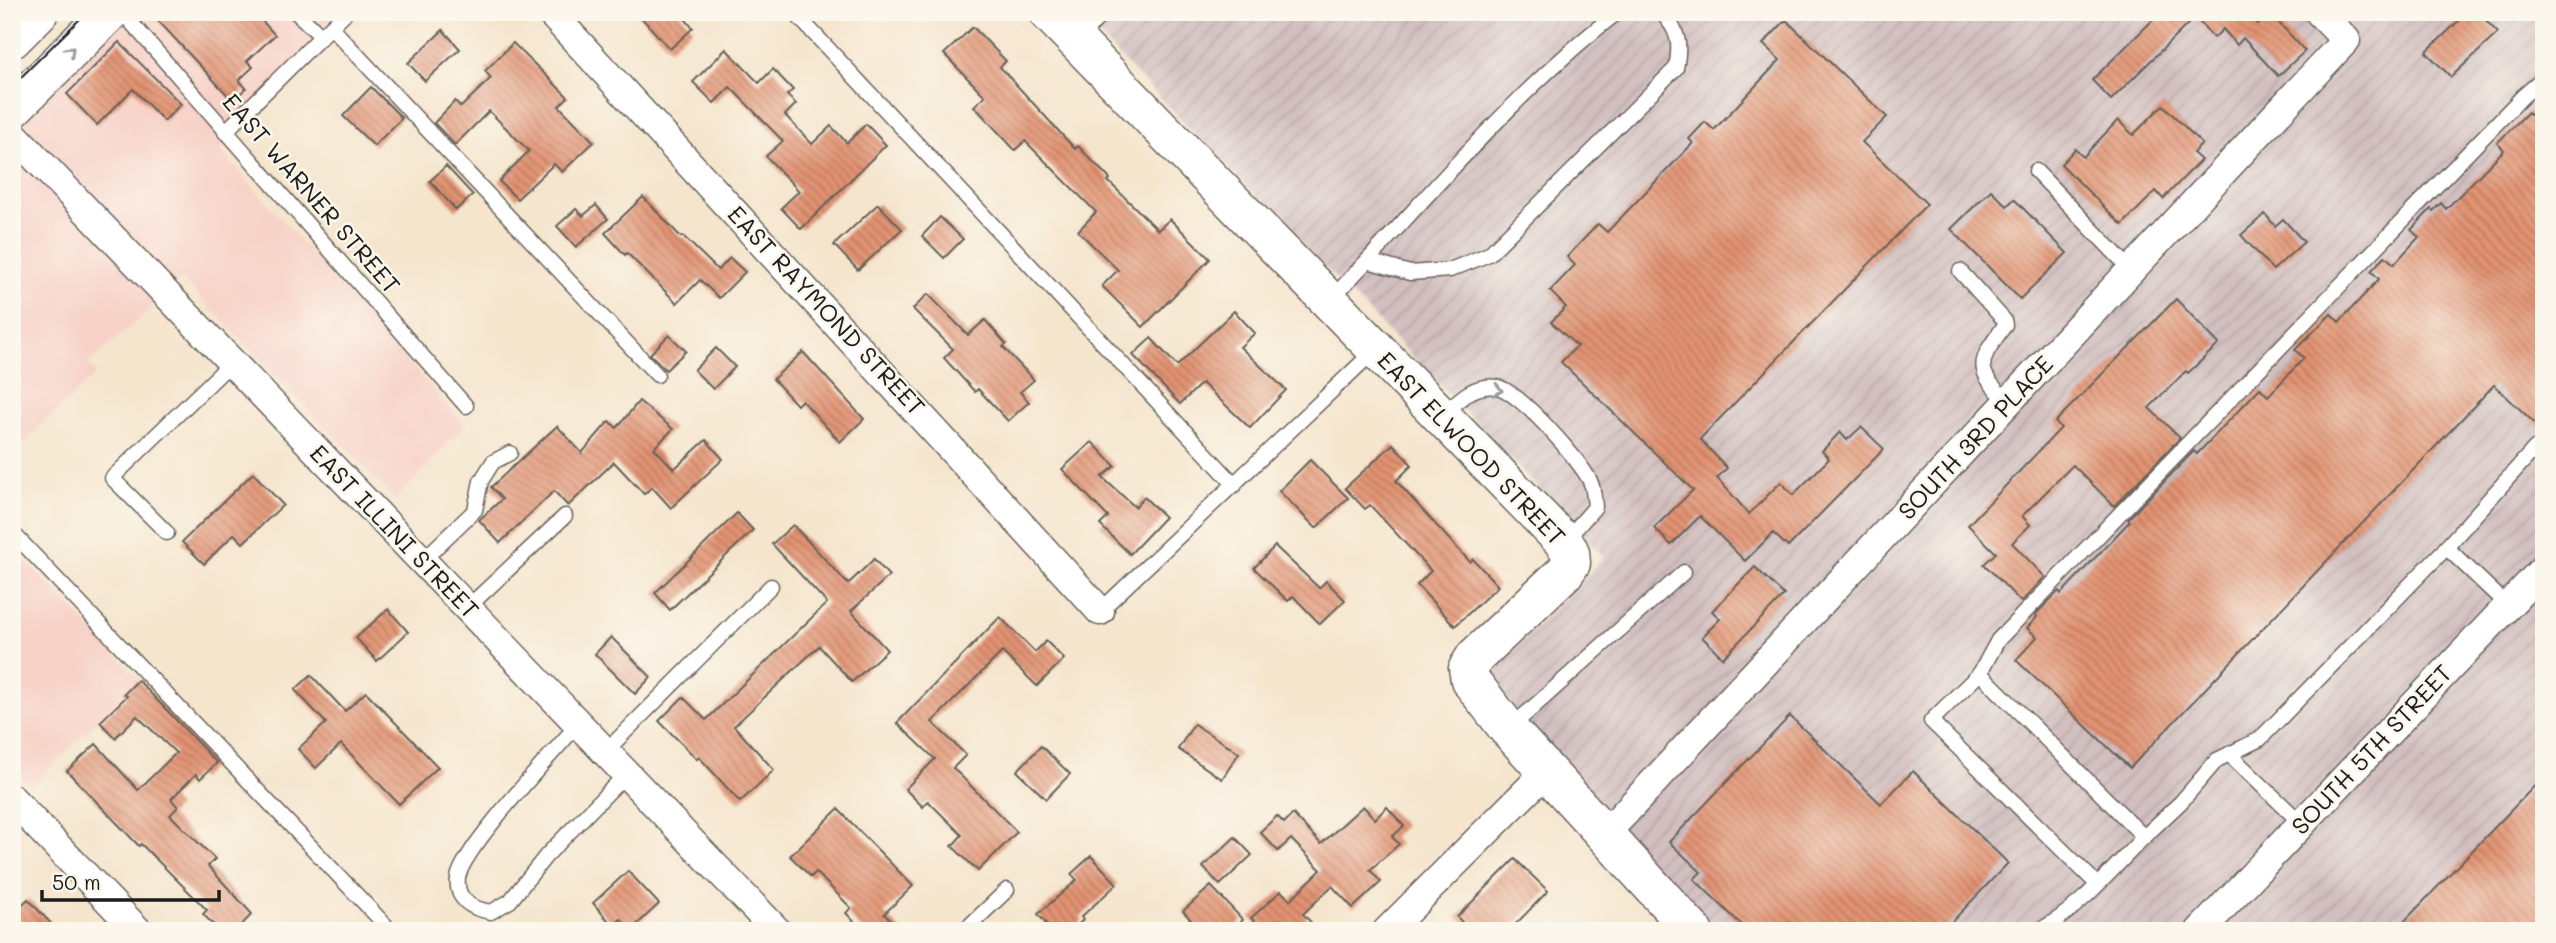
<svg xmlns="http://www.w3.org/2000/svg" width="2556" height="943" viewBox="0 0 2556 943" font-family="Mali,sans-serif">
  <defs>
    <pattern id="industrial-furrows" width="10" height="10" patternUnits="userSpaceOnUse" patternTransform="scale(1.75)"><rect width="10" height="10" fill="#d2bfc0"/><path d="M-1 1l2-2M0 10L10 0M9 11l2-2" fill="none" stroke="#b4a4a4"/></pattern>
    <pattern id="building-back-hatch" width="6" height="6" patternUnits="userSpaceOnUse" patternTransform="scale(1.75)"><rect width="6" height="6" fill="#e29372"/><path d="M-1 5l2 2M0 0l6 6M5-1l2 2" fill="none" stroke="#b6775d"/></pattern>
  </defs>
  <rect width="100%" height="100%" fill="#fbf7ec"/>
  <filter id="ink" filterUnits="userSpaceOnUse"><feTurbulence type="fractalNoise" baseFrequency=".0143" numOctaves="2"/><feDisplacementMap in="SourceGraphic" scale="14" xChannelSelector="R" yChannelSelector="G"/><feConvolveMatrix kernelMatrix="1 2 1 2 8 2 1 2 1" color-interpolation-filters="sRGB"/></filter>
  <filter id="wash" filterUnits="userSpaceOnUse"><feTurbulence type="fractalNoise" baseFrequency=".00686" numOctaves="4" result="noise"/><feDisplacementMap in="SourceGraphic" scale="28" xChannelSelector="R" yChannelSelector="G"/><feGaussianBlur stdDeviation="1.57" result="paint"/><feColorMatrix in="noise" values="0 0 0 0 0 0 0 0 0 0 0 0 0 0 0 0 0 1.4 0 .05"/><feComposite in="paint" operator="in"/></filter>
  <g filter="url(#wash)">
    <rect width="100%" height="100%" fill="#f5e5cd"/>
    <g fill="#f7d1c7">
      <polygon points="132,12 360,12 220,150 465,425 396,500 181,278 152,308 87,364 97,373 12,453 12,130"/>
      <polygon points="12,547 139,679 31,787 12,768"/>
    </g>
    <polygon fill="url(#industrial-furrows)" points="1076,12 2544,12 2544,931 1712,931 1626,839 1502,695 1497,678 1497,670 1507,655 1604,557 1444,389"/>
    <g id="blocks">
      <g fill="url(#building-back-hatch)">
        <polygon points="150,12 254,12 275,35 247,61 253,67 239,80 246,88 233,101"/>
        <polygon points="636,12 679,12 693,28 670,49"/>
        <polygon points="2161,12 2248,12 2258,24 2270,13 2305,51 2278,76 2243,38 2237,45 2223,29 2214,38 2195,17 2111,100 2092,80"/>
        <polygon points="2468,12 2478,12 2498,33 2451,77 2426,52"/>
        <polygon points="1786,20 1887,117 1862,142 1927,204 1700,439 1727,468 1717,478 1749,514 1781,482 1793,495 1829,459 1822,451 1840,432 1847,440 1861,427 1884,449 1788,547 1773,533 1745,561 1700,516 1671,545 1654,528 1693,490 1561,362 1577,346 1551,322 1566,307 1550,291 1575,265 1567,257 1598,224 1607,232 1693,143 1689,139 1705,122 1714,130 1780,60 1763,44"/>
        <polygon points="973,27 1006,61 1000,67 1075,149 1078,146 1110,179 1108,181 1158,230 1170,219 1210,259 1143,327 1102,286 1118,270 1078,231 1096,212 1025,141 1015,150 974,106 985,96 944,54"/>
        <polygon points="443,30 460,49 425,81 408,63"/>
        <polygon points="119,42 181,104 164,121 133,89 97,125 67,94"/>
        <polygon points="513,43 568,97 559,106 594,142 562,172 554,164 517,199 499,181 529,151 489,111 455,145 434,123 455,101 461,107 491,78 485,71"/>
        <polygon points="726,49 759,83 773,69 793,90 787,95 796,104 785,115 812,144 831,126 847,143 866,124 886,145 801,229 781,208 799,191 766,156 783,141 730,87 714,103 693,82"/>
        <polygon points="371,87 402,118 374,146 343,116"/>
        <polygon points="2163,105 2202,144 2193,153 2201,160 2163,199 2156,191 2122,225 2061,164 2075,149 2083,157 2118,120 2133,135"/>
        <polygon points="2528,112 2544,128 2544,432 2494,385 2130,768 2016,660 2037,637 2027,628 2037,617 2035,615 2059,591 2061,594 2130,521 2128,519 2194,451 2197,454 2260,388 2268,396 2304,358 2295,350 2331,314 2339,322 2379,279 2371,271 2385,256 2394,264 2419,237 2411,230 2431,209 2433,211 2441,203 2446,209 2504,150 2497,143"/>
        <polygon points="446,166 473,195 456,210 430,181"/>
        <polygon points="1991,190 2007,206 2014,199 2067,253 2020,299 1951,229"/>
        <polygon points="643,197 681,237 683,236 718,270 730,258 745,272 719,298 700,280 677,303 627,253 625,255 605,233"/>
        <polygon points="878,204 902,229 858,270 834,245"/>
        <polygon points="596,205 608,219 576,247 557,226 576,209 583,216"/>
        <polygon points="2265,214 2275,226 2283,219 2304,242 2273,270 2241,235"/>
        <polygon points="940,217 963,239 944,258 922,236"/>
        <polygon points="928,294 968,335 985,320 1006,344 1003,347 1034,380 1020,392 1029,402 1008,421 978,389 975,392 944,358 953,349 913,309"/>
        <polygon points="2176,299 2219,344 2188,373 2186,371 2149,408 2180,438 2114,506 2073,465 2022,516 2030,525 2012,543 2045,577 2021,602 1984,564 1996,553 1968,525 2061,428 2055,422"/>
        <polygon points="1234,311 1255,333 1240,347 1286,390 1250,428 1202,383 1180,404 1133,355 1151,338 1177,366"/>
        <polygon points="669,335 686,351 666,370 650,354"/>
        <polygon points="716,348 735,367 713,389 694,370"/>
        <polygon points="803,352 864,419 840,442 802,400 797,405 773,379"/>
        <polygon points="639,401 673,429 654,448 674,469 706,440 723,459 671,508 652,487 644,494 614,462 568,506 554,491 500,543 479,520 502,499 491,487 557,426 582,453 609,421 617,428"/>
        <polygon points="1092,442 1115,466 1102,477 1135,507 1144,497 1165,517 1130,554 1100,525 1108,517 1062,469"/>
        <polygon points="1393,444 1412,465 1396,481 1470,562 1473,559 1498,586 1455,626 1417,585 1431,571 1370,505 1365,509 1345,488"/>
        <polygon points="1310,460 1348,498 1316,528 1279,491"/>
        <polygon points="253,473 283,505 243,543 234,534 204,564 182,542"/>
        <polygon points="737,513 753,530 670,610 655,593"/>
        <polygon points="793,525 848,584 874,559 889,576 851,611 887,650 852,682 819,646 734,726 774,770 740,802 699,757 697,759 659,721 683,697 706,720 827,603 772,544"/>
        <polygon points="1275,546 1319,588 1326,581 1345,600 1320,624 1293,596 1288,601 1254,568"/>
        <polygon points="1755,567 1784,595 1723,658 1702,637 1720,619 1712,611"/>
        <polygon points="388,609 408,632 377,661 356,638"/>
        <polygon points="1000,617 1035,652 1046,641 1064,659 1037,686 1002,652 932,722 966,755 953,768 1017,832 978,871 952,846 962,835 928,801 923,807 905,789 935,759 897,723"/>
        <polygon points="611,637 651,677 635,694 595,654"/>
        <polygon points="311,675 345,711 366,692 438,767 399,804 341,744 316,768 298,749 326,723 295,690"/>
        <polygon points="138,680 217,763 200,779 196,774 171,799 178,807 170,815 215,859 208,866 252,914 236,931 219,931 203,914 207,910 141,844 139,846 67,771 96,744 138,790 176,753 137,716 115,738 100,722 127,696 124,694"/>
        <polygon points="1790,716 1881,804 1913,771 2008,863 1943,931 1748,931 1694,879 1701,872 1669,842"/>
        <polygon points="1194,724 1239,753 1222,779 1178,749"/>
        <polygon points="1041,746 1070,774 1046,799 1017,771"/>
        <polygon points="2544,776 2544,931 2395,931"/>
        <polygon points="1363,806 1375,819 1387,807 1404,826 1392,837 1399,844 1370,870 1381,882 1353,908 1332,886 1303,914 1319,931 1263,931 1251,918 1281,891 1290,900 1321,870 1291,839 1278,851 1260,832 1277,816 1284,823 1293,814 1321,844"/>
        <polygon points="838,809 913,886 884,914 902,931 863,931 846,913 851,908 816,872 811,877 790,856"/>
        <polygon points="1235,837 1252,855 1220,885 1203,867"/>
        <polygon points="1091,856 1117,884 1081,917 1083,920 1071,931 1052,931 1038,914 1077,880 1071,874"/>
        <polygon points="1515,859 1548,891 1509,931 1470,931 1457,917"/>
        <polygon points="628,871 659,904 631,930 621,919 613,926 593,903"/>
        <polygon points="1211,886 1243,920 1232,931 1201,931 1183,911"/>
        <polygon points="28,899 58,931 12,931 12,914"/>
      </g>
    </g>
  </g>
  <g filter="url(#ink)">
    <use href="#blocks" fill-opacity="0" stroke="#68625a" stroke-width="2"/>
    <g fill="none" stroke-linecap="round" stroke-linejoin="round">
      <g stroke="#68625a" stroke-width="17">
        <g id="lane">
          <polyline points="122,12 466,406"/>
          <polyline points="296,12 322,37"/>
          <polyline points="794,12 1235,485"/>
          <polyline points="331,27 657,375"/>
          <polyline points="1077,40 1104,12"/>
          <polyline points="225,132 346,12"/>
          <polyline points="2036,171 2132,271"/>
          <path d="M1368 261 1410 273 1450 270 1489 254 1676 68C1681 43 1679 31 1661 12"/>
          <path d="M1960 271 2004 320 2005 325C1977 364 1974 368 2009 403"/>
          <path d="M1330 300C1424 203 1510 95 1618 12"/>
          <path d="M1442 415C1458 401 1473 383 1497 387 1518 390 1580 460 1590 481 1594 489 1594 499 1595 507L1566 540"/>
          <polyline points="2535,448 2442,552 2260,739 2217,760 2181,802 2144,837 1980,673 1998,640 2523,96 2544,78"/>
          <polyline points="12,532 391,931"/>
          <polyline points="167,533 112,478 232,362"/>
          <polyline points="2446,547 2508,606"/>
          <polyline points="422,561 475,510 481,481 493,462 510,453"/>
          <polyline points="467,608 565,516"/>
          <polyline points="1100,611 1375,350"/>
          <polyline points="1980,673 1931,721 2097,884"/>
          <path d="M578 724C555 751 462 849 458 878 455 900 472 909 491 912L510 901 546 856 627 773"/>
          <polyline points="1510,728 1684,572"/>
          <polyline points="605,752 771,586"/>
          <polyline points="2229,754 2302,824"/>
          <polyline points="964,931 1007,890"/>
          <path d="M2038 931C2079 910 2112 869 2144 837"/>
        </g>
      </g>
      <g stroke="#68625a" stroke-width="31">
        <g id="street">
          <polyline points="550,12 1100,611"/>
          <polyline points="12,133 777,931"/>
          <polyline points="12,799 138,931"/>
          <polyline points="1605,834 2346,40 2319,12"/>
          <polyline points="1387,931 1547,771"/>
          <polyline points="2200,931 2544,568"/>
        </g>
      </g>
      <g stroke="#68625a" stroke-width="41">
        <g id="secondary">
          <polyline points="1048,12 1564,542 1570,552 1571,563 1565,572 1475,657 1468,668 1470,680 1508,729 1693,931"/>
          <polyline points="12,39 39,12"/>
          <polyline points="12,109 110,12"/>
        </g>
      </g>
      <use href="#lane" stroke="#fff" stroke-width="14"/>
      <use href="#street" stroke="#fff" stroke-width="28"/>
      <use href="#secondary" stroke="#fff" stroke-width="38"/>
      <polyline stroke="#1c1c1c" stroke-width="2" points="12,86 87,12"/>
    </g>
    <defs><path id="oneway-chevron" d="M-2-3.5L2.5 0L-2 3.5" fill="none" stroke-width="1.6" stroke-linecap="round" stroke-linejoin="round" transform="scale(1.75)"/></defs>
    <g stroke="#999">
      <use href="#oneway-chevron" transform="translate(70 51) rotate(-44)"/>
      <use href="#oneway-chevron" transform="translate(1498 390) rotate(13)"/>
    </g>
  </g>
  <g text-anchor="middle" stroke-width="5" stroke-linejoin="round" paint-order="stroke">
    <g font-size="24" fill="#1c1c1c" stroke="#fbf7ec">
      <text transform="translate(311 194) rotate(49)" y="8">EAST WARNER STREET</text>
      <text transform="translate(826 311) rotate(47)" y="8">EAST RAYMOND STREET</text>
      <text transform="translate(1976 438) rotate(-47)" y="8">SOUTH 3RD PLACE</text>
      <text transform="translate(1471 449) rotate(46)" y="8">EAST ELWOOD STREET</text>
      <text transform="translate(394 532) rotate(46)" y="8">EAST ILLINI STREET</text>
      <text transform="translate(2372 750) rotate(-47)" y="8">SOUTH 5TH STREET</text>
    </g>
  </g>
  <rect width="2556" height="943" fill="none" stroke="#fbf7ec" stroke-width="42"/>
  <path d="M42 890v10h177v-10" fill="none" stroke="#1c1c1c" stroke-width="3.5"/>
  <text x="52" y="890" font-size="21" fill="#1c1c1c" stroke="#fbf7ec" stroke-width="5" paint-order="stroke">50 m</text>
</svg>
